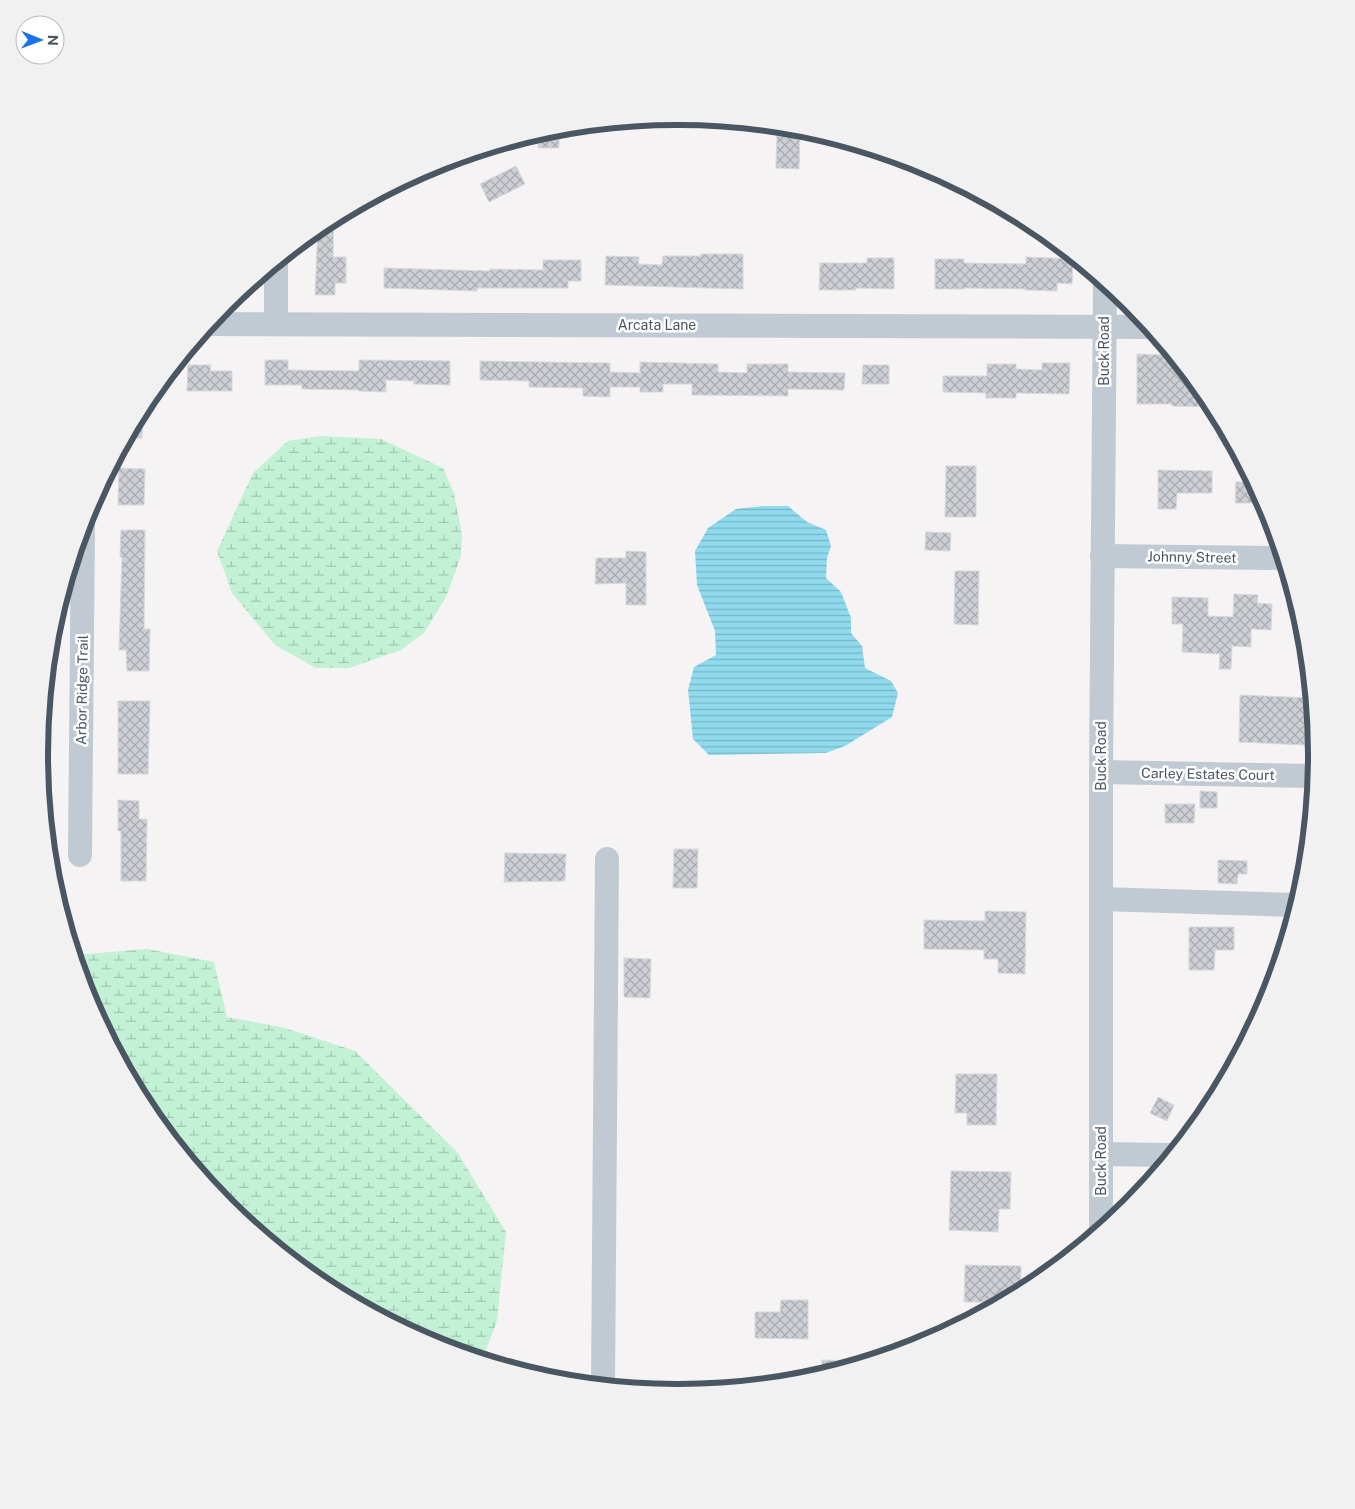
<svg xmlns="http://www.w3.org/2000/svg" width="1355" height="1509" viewBox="0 0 1355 1509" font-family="'Public Sans',sans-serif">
  <defs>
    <pattern id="wetland-marsh" width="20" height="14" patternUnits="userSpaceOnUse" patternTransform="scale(1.25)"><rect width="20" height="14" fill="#c3f1d5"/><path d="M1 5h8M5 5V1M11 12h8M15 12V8" fill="none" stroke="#a0c6b0"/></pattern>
    <pattern id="water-rules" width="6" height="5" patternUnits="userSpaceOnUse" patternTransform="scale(1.25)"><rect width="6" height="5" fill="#90daee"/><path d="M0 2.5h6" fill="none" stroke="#78b4c4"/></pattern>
    <pattern id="building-cross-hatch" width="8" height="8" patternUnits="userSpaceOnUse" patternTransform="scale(1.25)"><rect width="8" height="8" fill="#cdcfd5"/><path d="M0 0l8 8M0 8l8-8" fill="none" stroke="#a8abb0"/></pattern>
  </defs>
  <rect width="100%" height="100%" fill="#f5f3f3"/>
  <g fill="url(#wetland-marsh)">
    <polygon points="320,436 381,439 443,468 454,493 462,535 461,556 446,597 424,633 401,650 349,668 316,668 275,645 232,593 217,551 253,473 288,441"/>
    <polygon points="147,949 214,962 227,1017 285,1028 355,1051 457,1152 506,1232 497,1321 482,1360 433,1345 322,1285 226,1206 146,1109 87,999 74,955"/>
  </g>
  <polygon fill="url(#water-rules)" points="763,506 788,506 807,522 826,530 831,546 827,558 826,578 841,592 851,618 851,633 862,646 865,668 891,681 898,693 892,717 845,746 826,753 709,755 693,739 688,690 694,667 716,655 715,631 697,585 695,551 708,528 736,509"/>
  <g fill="url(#building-cross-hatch)" stroke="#d7d9de">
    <polygon points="559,127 559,148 538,148 539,132"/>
    <polygon points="777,130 800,131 799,169 776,168"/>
    <polygon points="516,166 525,184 489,202 480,184"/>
    <polygon points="334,217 333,257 346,257 346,283 335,283 335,295 315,295 318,227"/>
    <polygon points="701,254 743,254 743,289 605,285 606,256 639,257 638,264 662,265 663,256 701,256"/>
    <polygon points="1026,257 1073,259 1072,284 1057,283 1057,291 1025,290 1025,289 964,288 964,289 935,289 935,259 964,259 964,263 1026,264"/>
    <polygon points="867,258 894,258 894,289 856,288 856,290 819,290 820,263 867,263"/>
    <polygon points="543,260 581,260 581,281 568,281 568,288 477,288 477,291 384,288 384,268 490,271 490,269 543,270"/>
    <polygon points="1137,354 1167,355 1167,357 1174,357 1209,400 1212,407 1172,406 1172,404 1137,404"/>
    <polygon points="265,360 288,360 288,370 359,371 359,360 450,361 450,385 414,384 414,381 386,380 386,392 359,391 359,390 302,389 302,385 265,385"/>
    <polygon points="480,361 610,363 610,372 640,373 640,362 718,364 718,372 747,373 747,364 788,364 788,372 845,373 844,390 788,389 788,396 692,395 692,384 663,384 663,392 640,392 640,387 610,387 610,397 583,396 583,388 529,387 529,381 480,380"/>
    <polygon points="1042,363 1070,363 1069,394 1016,393 1016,398 986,398 986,393 943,392 943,376 987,376 987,364 1016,364 1016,369 1042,370"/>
    <polygon points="188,365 211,365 210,371 232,371 232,391 187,391"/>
    <polygon points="863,365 889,365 889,384 862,384"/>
    <polygon points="143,407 142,438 126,438"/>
    <polygon points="946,466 976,466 976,517 945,517"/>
    <polygon points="119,468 145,469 144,505 118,505"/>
    <polygon points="1158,470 1212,471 1212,493 1177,493 1176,509 1158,509"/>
    <polygon points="1236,482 1253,482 1264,503 1235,503"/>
    <polygon points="121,530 145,530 144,629 150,629 149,671 127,671 126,650 119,650 122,557 120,557"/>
    <polygon points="926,532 951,533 950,551 925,550"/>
    <polygon points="626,551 646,552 646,605 626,605 626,583 595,584 596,558 626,558"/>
    <polygon points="955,571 979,571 978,625 954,624"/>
    <polygon points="1234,594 1258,595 1257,603 1272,604 1271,630 1251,629 1251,647 1232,646 1231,669 1219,669 1220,654 1182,652 1183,624 1172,624 1172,597 1208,598 1208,616 1233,617"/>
    <polygon points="1240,695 1311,698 1315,744 1305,743 1305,745 1239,742"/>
    <polygon points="118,701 150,701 148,774 118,774"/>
    <polygon points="1200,791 1217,792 1217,808 1200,808"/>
    <polygon points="118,800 139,801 139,819 147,819 146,881 121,881 121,831 118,831"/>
    <polygon points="1165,804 1195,804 1194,823 1165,823"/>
    <polygon points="674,849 698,849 697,888 673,888"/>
    <polygon points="505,853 566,854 565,881 504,882"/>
    <polygon points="1218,860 1247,861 1247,874 1238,874 1237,884 1218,883"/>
    <polygon points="985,911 1026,912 1025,974 998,973 998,959 984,959 984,950 924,949 924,920 985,921"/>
    <polygon points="1189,927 1234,927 1234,950 1215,950 1214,970 1189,970"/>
    <polygon points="624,958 651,959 650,998 624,997"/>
    <polygon points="956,1074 997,1074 996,1125 967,1125 967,1113 955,1113"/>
    <polygon points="1158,1097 1174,1105 1167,1121 1150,1113"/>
    <polygon points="951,1171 1011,1172 1010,1209 999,1209 998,1232 949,1230"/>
    <polygon points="965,1265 1021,1266 1021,1291 1008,1291 1008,1299 1001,1302 964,1302"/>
    <polygon points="781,1300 808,1300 808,1339 755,1338 755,1312 780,1312"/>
    <polygon points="822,1360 858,1361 859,1364 822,1375"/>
  </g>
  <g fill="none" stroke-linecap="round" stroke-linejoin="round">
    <g stroke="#c1cad2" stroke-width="24">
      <polyline points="276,262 276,324"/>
      <polyline points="209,324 1149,327"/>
      <polyline points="1102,556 1282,558"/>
      <polyline points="1101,772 1314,776"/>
      <polyline points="80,855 83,526"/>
      <polyline points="1101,899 1296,905"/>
      <polyline points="1101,1154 1171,1155"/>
      <polyline points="1101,1230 1101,772 1105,283"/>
      <polyline points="603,1386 607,859"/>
    </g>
  </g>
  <g text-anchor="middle" stroke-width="5" stroke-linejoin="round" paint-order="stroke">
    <g font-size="14" fill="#4a5661" stroke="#fff">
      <text x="657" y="330">Arcata Lane</text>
      <text transform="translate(1104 351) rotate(-90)" y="5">Buck Road</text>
      <text transform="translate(1192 557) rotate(1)" y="5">Johnny Street</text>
      <text transform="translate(82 690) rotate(-89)" y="5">Arbor Ridge Trail</text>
      <text transform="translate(1101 756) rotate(-90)" y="5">Buck Road</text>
      <text transform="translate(1208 774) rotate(1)" y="5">Carley Estates Court</text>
      <text transform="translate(1101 1161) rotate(-90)" y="5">Buck Road</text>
    </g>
  </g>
  <path d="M0 0H1355V1509H0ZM677 125H679A629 629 0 0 1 1308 754V755A629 629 0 0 1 679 1384H677A629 629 0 0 1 48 755V754A629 629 0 0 1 677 125Z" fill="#f1f1f2" fill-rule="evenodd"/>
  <path fill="none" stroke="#4a5661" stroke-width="6" d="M677 125H679A629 629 0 0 1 1308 754V755A629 629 0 0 1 679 1384H677A629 629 0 0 1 48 755V754A629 629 0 0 1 677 125Z"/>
  <g transform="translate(40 40) rotate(91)"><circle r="24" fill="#ffffff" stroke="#b7bbc0"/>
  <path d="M0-4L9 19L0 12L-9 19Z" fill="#1a73e8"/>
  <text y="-8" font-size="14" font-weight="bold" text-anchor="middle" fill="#4a5661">N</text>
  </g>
</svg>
